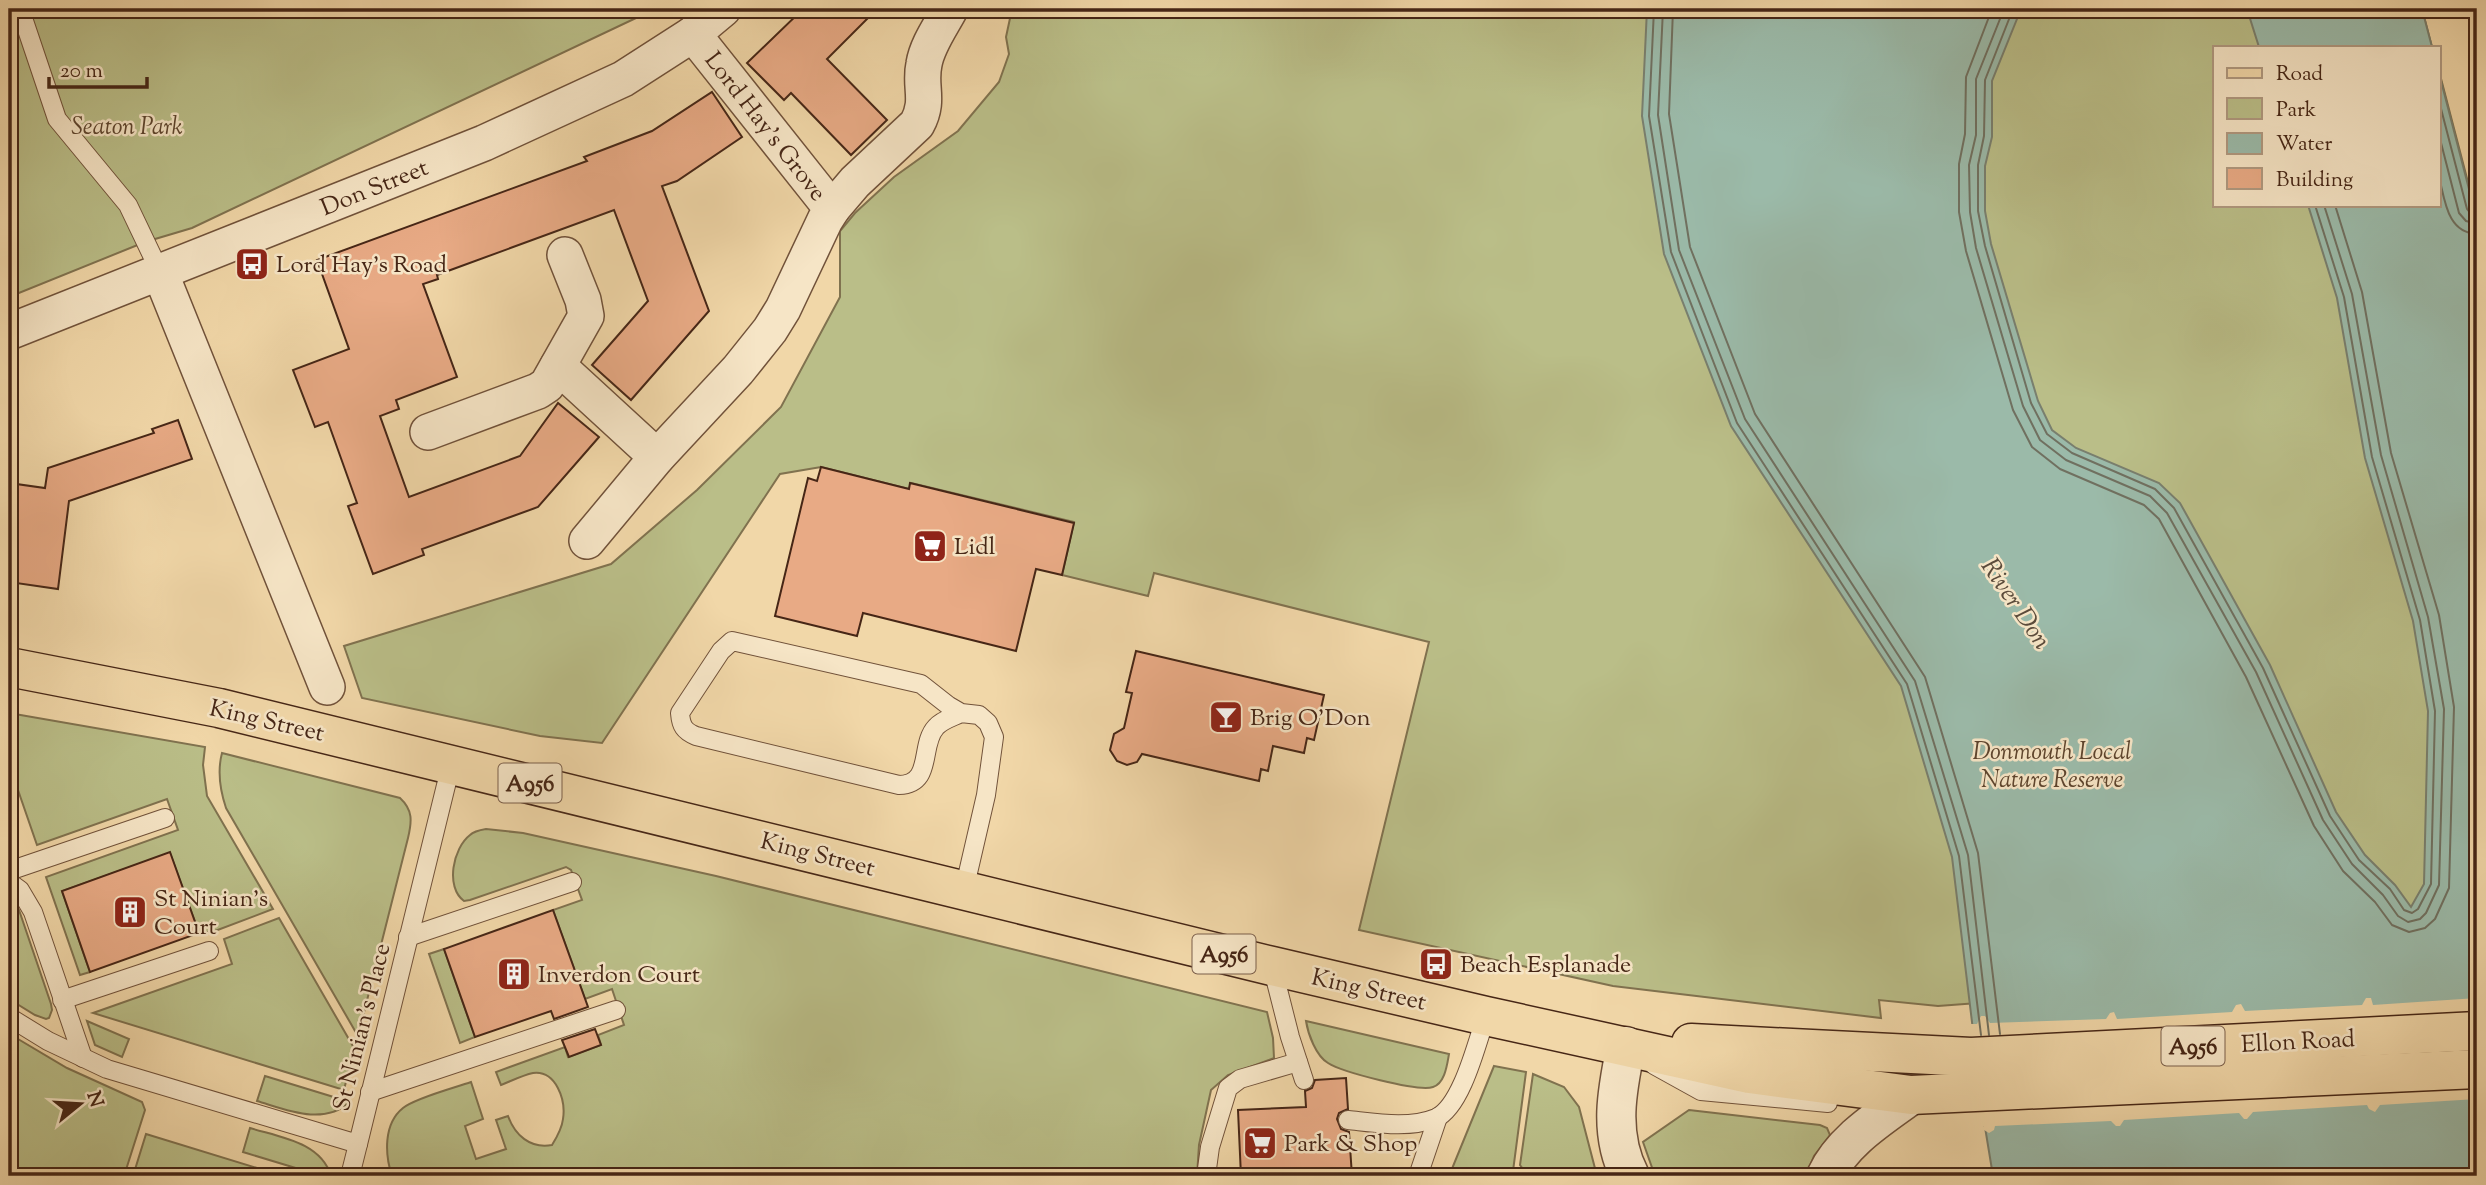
<svg xmlns="http://www.w3.org/2000/svg" width="2486" height="1185" viewBox="0 0 2486 1185" font-family="'Sorts Mill Goudy',serif">
  <rect width="100%" height="100%" fill="#f1d7a8"/>
  <filter id="stains"><feTurbulence type="fractalNoise" baseFrequency=".00286" numOctaves="4"/><feColorMatrix values="0 0 0 0 .2 0 0 0 0 .09 0 0 0 0 .02 0 0 0 .5 -.17"/></filter>
  <radialGradient id="worn" r=".72"><stop offset=".6" stop-color="#630" stop-opacity="0"/><stop offset="1" stop-color="#630" stop-opacity=".3"/></radialGradient>
  <g fill="#babe88" stroke="#80724f" stroke-width="2">
    <polygon points="9,9 655,9 192,228 145,242 9,297"/>
    <polygon points="1012,9 2422,9 2432,47 2215,47 2215,205 2439,205 2439,71 2477,217 2477,1176 2018,1000 1938,1006 1879,1000 1881,1018 1613,986 1359,930 1429,642 1154,573 1148,596 1062,575 1074,522 911,483 909,489 821,467 780,474 602,743 540,736 362,698 344,646 611,564 697,490 781,407 840,297 840,231 855,213 894,177 958,131 999,82 1009,54 1006,37"/>
    <polygon points="9,713 205,747 203,765 207,796 273,909 215,931 199,933 170,853 62,891 90,972 80,975 46,877 178,830 167,799 37,845 9,764"/>
    <path d="M222 753 400 798C413 810 412 821 408 838L358 1036 226 808C220 790 217 772 222 753Z"/>
    <path d="M486 829 523 833 716 876 1267 1012 1273 1038 1274 1058 1228 1075 1211 1090 1199 1145 1197 1176H392C385 1155 383 1124 403 1108 415 1098 454 1088 471 1082L483 1119 465 1126 476 1159 506 1149 496 1120 508 1116C515 1135 530 1149 552 1145 557 1137 562 1128 563 1119 566 1100 556 1070 533 1073 523 1075 511 1081 501 1085L496 1072 565 1047 568 1057 601 1045 598 1035 624 1025 612 989 585 999 553 910 582 900 571 870 566 867 470 900 464 901C445 887 453 848 470 835 474 831 480 830 486 829Z"/>
    <polygon points="9,898 19,910 51,1004 52,1010 49,1018 46,1019 35,1015 9,999"/>
    <polygon points="279,918 354,1048 344,1090 93,1013 232,964 224,939"/>
    <polygon points="444,949 475,1037 460,1043 429,954"/>
    <polygon points="87,1021 129,1039 122,1057 95,1045"/>
    <path d="M1306 1021 1449 1054C1447 1065 1445 1083 1433 1087 1418 1092 1342 1072 1328 1063 1316 1056 1308 1034 1306 1021Z"/>
    <polygon points="18,1039 67,1068 142,1102 145,1110 124,1176 9,1176 9,1056"/>
    <polygon points="1494,1066 1526,1072 1513,1171 1516,1176 1449,1176"/>
    <polygon points="1533,1074 1564,1087 1579,1107 1597,1176 1528,1176 1520,1165"/>
    <path d="M265 1076 350 1102C323 1126 287 1110 257 1101Z"/>
    <polygon points="1689,1110 1820,1125 1827,1128 1830,1135 1814,1156 1806,1176 1655,1176 1643,1142"/>
    <path d="M250 1128C279 1137 321 1142 331 1176H322L243 1152Z"/>
    <polygon points="146,1134 283,1176 133,1176"/>
  </g>
  <g fill="#9bbaa9" stroke="#797f6e" stroke-width="2">
    <polygon points="1647,9 2021,9 1992,81 1992,137 1985,166 1985,211 1991,244 2038,401 2052,430 2076,448 2159,483 2180,503 2270,665 2336,812 2365,855 2395,885 2411,907 2424,884 2428,711 2413,621 2365,458 2337,298 2308,205 2439,205 2439,73 2477,220 2477,1176 1993,1176 1984,1121 1952,857 1901,686 1731,426 1664,254 1642,116"/>
    <polygon points="2247,9 2422,9 2432,47 2259,47"/>
  </g>
  <polygon fill="#f1d7a8" points="2366,998 2371,998 2373,1005 2477,998 2477,1099 2380,1105 2375,1112 2369,1109 2367,1105 2253,1112 2247,1119 2244,1119 2239,1113 2124,1120 2120,1126 2116,1126 2111,1121 1995,1126 1994,1130 1989,1133 1984,1130 1984,1126 1981,1126 1969,1024 1977,1024 1981,1016 1985,1016 1990,1023 2106,1019 2110,1013 2114,1012 2117,1019 2232,1012 2236,1005 2241,1004 2245,1011 2362,1005"/>
  <g fill="none" stroke-linecap="round" stroke-linejoin="round">
    <g stroke="#707060" stroke-width="2">
      <polyline points="1654,9 1649,116 1671,252 1737,423 1907,684 1959,856 1981,1035"/>
      <polyline points="1663,9 1658,115 1679,250 1745,419 1915,681 1968,855 1989,1035"/>
      <polyline points="1673,9 1669,114 1690,247 1755,414 1925,677 1978,853 2000,1034"/>
      <polyline points="1992,9 1966,77 1965,134 1959,164 1959,212 1966,251 2013,410 2032,447 2060,469 2144,505 2159,519 2246,677 2314,826 2343,871 2375,902 2392,925 2409,932 2425,928 2435,919 2449,888 2454,707 2439,615 2391,453 2362,292 2335,205"/>
      <polyline points="2004,9 1976,79 1976,135 1969,165 1970,212 1976,248 2023,406 2040,440 2066,460 2150,496 2167,513 2256,672 2323,820 2352,864 2383,895 2398,916 2408,922 2420,919 2426,913 2439,885 2444,709 2428,617 2381,455 2352,294 2324,205"/>
      <polyline points="2013,9 1985,80 1984,136 1978,165 1978,211 1985,246 2031,403 2047,434 2072,453 2155,489 2174,508 2263,668 2330,816 2359,860 2390,889 2404,910 2412,913 2418,909 2431,884 2435,711 2420,620 2372,457 2344,297 2315,205"/>
      <polyline points="2439,101 2467,209 2471,214 2477,215"/>
      <polyline points="2439,135 2459,213 2466,221 2477,224"/>
      <path d="M2439 177C2445 200 2447 233 2477 234"/>
    </g>
  </g>
  <g fill="#e8aa85" stroke="#462616" stroke-width="2">
    <polygon points="803,9 877,9 827,59 887,120 851,155 791,93 784,100 747,63"/>
    <polygon points="712,92 742,137 677,181 662,186 709,311 631,400 592,365 648,301 614,210 437,275 438,279 423,284 457,377 396,400 399,409 380,416 409,497 520,456 558,403 599,437 538,507 422,549 424,555 373,574 348,506 357,503 328,422 315,427 293,370 349,349 317,260 587,161 584,157 652,131"/>
    <polygon points="178,420 192,459 69,501 58,589 9,582 9,483 45,488 48,468 154,433 152,429"/>
    <polygon points="821,467 909,489 910,483 1074,523 1062,575 1036,569 1016,651 863,613 857,636 775,616 808,478 817,481"/>
    <polygon points="1136,651 1324,695 1314,740 1307,738 1304,753 1273,746 1268,771 1261,769 1259,781 1142,754 1137,762 1127,765 1117,761 1110,750 1114,734 1124,728 1132,693 1126,692"/>
    <polygon points="170,852 199,933 90,972 62,891"/>
    <polygon points="553,910 588,1007 554,1019 551,1011 475,1037 444,949"/>
    <polygon points="595,1029 601,1045 569,1057 562,1040"/>
    <polygon points="1346,1078 1348,1109 1339,1113 1337,1119 1341,1129 1349,1132 1352,1176 1241,1176 1238,1110 1306,1107 1305,1091 1312,1088 1315,1080"/>
  </g>
  <g fill="none" stroke-linecap="round" stroke-linejoin="round">
    <g stroke="#71523a" stroke-width="20">
      <g id="service">
        <polyline points="20,9 57,119 128,205 160,272"/>
        <path d="M961 713C953 717 942 720 936 727 919 745 934 784 899 785L696 736C684 731 681 726 680 713L721 651 732 641 921 684 949 706 961 713 979 715 988 723 994 737 986 795 964 890"/>
        <polyline points="9,871 165,818"/>
        <polyline points="9,882 20,890 33,912 83,1058"/>
        <polyline points="408,937 572,882"/>
        <polyline points="1272,966 1290,1037 1304,1080"/>
        <polyline points="62,1000 209,951"/>
        <polyline points="9,1017 48,1041 107,1069 358,1144 451,765"/>
        <polyline points="1654,1065 1701,1091 1828,1103"/>
        <polyline points="370,1092 616,1010"/>
        <path d="M1348 1120C1376 1123 1409 1129 1436 1118 1462 1106 1477 1042 1486 1016"/>
        <polyline points="350,1176 358,1144"/>
        <polyline points="1206,1176 1210,1147 1228,1088 1240,1079 1298,1062"/>
        <polyline points="1418,1176 1438,1117"/>
      </g>
    </g>
    <g stroke="#71523a" stroke-width="38">
      <g id="minor">
        <path d="M832 209 855 182 917 124C930 100 919 87 924 64 927 45 941 26 950 9"/>
        <polyline points="160,272 327,687"/>
        <polyline points="9,332 484,143 623,79 693,34 723,9"/>
        <polyline points="558,366 657,457"/>
        <polyline points="428,432 538,391 547,385 586,316 583,300 565,255"/>
        <polyline points="587,541 657,457 738,370 770,330 783,309 825,220 832,209 693,34"/>
      </g>
    </g>
    <g stroke="#71523a" stroke-width="41">
      <g id="tertiary">
        <path d="M1626 1046C1617 1090 1608 1134 1630 1176"/>
        <path d="M1826 1176C1843 1140 1880 1118 1911 1095"/>
      </g>
    </g>
    <g stroke="#462616" stroke-width="41">
      <g id="primary">
        <polyline points="9,667 219,708 1272,966 1486,1016 1749,1074 1911,1095 2477,1069"/>
        <polyline points="1691,1043 1971,1057 2477,1031"/>
      </g>
    </g>
    <use href="#service" stroke="#f6e5c6" stroke-width="18"/>
    <use href="#minor" stroke="#f6e5c6" stroke-width="35"/>
    <use href="#tertiary" stroke="#f6e5c6" stroke-width="38"/>
    <use href="#primary" stroke="#f1d7a8" stroke-width="38"/>
  </g>
  <defs>
    <g id="bus-square" transform="scale(1.75)"><rect x="-9" y="-9" width="18" height="18" rx="4" fill="#8f2418" stroke="#f6e5c6"/><path d="M-5-6H5V4H4V6H2V4H-2V6H-4V4H-5ZM-3.5-4V0h7V-4ZM-3.5 1.2v1.5H-2V1.2ZM2 1.2v1.5H3.5V1.2Z" fill="#fff"/></g>
    <g id="supermarket-square" transform="scale(1.75)"><rect x="-9" y="-9" width="18" height="18" rx="4" fill="#8f2418" stroke="#f6e5c6"/><path d="M-6-5.5h2.5l.6 2H6L4.5 2H-2.5L-4.4-4H-6ZM-1.5 3.2a1.3 1.3 0 1 0 .1 0ZM3 3.2a1.3 1.3 0 1 0 .1 0Z" fill="#fff"/></g>
    <g id="bar-square" transform="scale(1.75)"><rect x="-9" y="-9" width="18" height="18" rx="4" fill="#8f2418" stroke="#f6e5c6"/><path d="M-6-5H6L.8 .8V4.5H3.5V6h-7V4.5H-.8V.8Z" fill="#fff"/></g>
    <g id="building-square" transform="scale(1.75)"><rect x="-9" y="-9" width="18" height="18" rx="4" fill="#8f2418" stroke="#f6e5c6"/><path d="M-4-6H4V6H1V3H-1V6H-4ZM-2.5-4.3h1.7v1.8h-1.7ZM.8-4.3h1.7v1.8H.8ZM-2.5-1h1.7V.8h-1.7ZM.8-1h1.7V.8H.8Z" fill="#fff"/></g>
  </defs>
  <g fill-rule="evenodd">
    <use href="#bus-square" x="252" y="264"/>
    <use href="#supermarket-square" x="930" y="546"/>
    <use href="#bar-square" x="1226" y="717"/>
    <use href="#building-square" x="130" y="912"/>
    <use href="#bus-square" x="1436" y="964"/>
    <use href="#building-square" x="514" y="974"/>
    <use href="#supermarket-square" x="1260" y="1143"/>
  </g>
  <g text-anchor="middle" stroke-width="5" stroke-linejoin="round" paint-order="stroke">
    <g fill="#f6e5c6" stroke="#7b5f4b" stroke-width="2">
      <rect x="498.5" y="763.5" width="63" height="39" rx="5"/>
      <rect x="1192.5" y="934.5" width="63" height="39" rx="5"/>
      <rect x="2161.5" y="1026.5" width="63" height="39" rx="5"/>
    </g>
    <g font-size="23" font-weight="bold" fill="#462616">
      <text x="530" y="791">A956</text>
      <text x="1224" y="962">A956</text>
      <text x="2193" y="1054">A956</text>
    </g>
    <g font-size="24" font-style="italic" fill="#5d442d" stroke="#f6e5c6">
      <text x="127" y="134">Seaton Park</text>
      <text x="2052" y="759">Donmouth Local<tspan x="2052" dy="28">Nature Reserve</tspan></text>
    </g>
    <g font-size="24" fill="#462616" stroke="#f6e5c6">
      <text transform="translate(766 126) rotate(52)" y="8">Lord Hay's Grove</text>
      <text transform="translate(374 187) rotate(-22)" y="8">Don Street</text>
      <text transform="translate(267 720) rotate(13)" y="8">King Street</text>
      <text transform="translate(818 854) rotate(14)" y="8">King Street</text>
      <text transform="translate(1369 989) rotate(13)" y="8">King Street</text>
      <text transform="translate(361 1027) rotate(-76)" y="8">St Ninian's Place</text>
      <text transform="translate(2298 1041) rotate(-3)" y="8">Ellon Road</text>
    </g>
    <g font-size="24" fill="#462616" stroke="#f6e5c6" text-anchor="start">
      <text x="276" y="272">Lord Hay's Road</text>
      <text x="954" y="554">Lidl</text>
      <text x="1250" y="725">Brig O'Don</text>
      <text x="154" y="906">St Ninian's<tspan x="154" dy="28">Court</tspan></text>
      <text x="1460" y="972">Beach Esplanade</text>
      <text x="538" y="982">Inverdon Court</text>
      <text x="1284" y="1151">Park &amp; Shop</text>
    </g>
    <g font-size="26" font-style="italic" fill="#5b4b3b" stroke="#f6e5c6">
      <text transform="translate(2017 603) rotate(56)" y="9">River Don</text>
    </g>
  </g>
  <rect width="2486" height="1185" fill="none" stroke="#f1d7a8" stroke-width="35"/>
  <rect x="10" y="10" width="2465" height="1164" fill="none" stroke="#462616" stroke-width="3.5"/>
  <rect x="18" y="18" width="2451" height="1150" fill="none" stroke="#462616" stroke-width="2"/>
  <rect x="2213" y="46" width="228" height="161" fill="#f6e5c6" stroke="#b09980" stroke-width="2"/>
  <rect x="2227" y="68" width="35" height="10" fill="#f1d7a8" stroke="#b09980" stroke-width="2"/>
  <text x="2276" y="80" font-size="21" fill="#462616">Road</text>
  <rect x="2227" y="98" width="35" height="21" fill="#babe88" stroke="#b09980" stroke-width="2"/>
  <text x="2276" y="116" font-size="21" fill="#462616">Park</text>
  <rect x="2227" y="133" width="35" height="21" fill="#9bbaa9" stroke="#b09980" stroke-width="2"/>
  <text x="2276" y="150" font-size="21" fill="#462616">Water</text>
  <rect x="2227" y="168" width="35" height="21" fill="#e8aa85" stroke="#b09980" stroke-width="2"/>
  <text x="2276" y="186" font-size="21" fill="#462616">Building</text>
  <g transform="translate(80 1104) rotate(72)" stroke="#f6e5c6" stroke-width="5" paint-order="stroke">
  <path d="M0-5L12 26L0 18L-12 26Z" fill="#462616"/>
  <text y="-10" font-size="19" font-weight="bold" text-anchor="middle" fill="#462616">N</text>
  </g>
  <path d="M49 77v10h98v-10" fill="none" stroke="#462616" stroke-width="3.5"/>
  <text x="60" y="77" font-size="21" fill="#462616" stroke="#f6e5c6" stroke-width="5" paint-order="stroke">20 m</text>
  <rect width="100%" height="100%" filter="url(#stains)"/>
  <rect width="100%" height="100%" fill="url(#worn)"/>
</svg>
